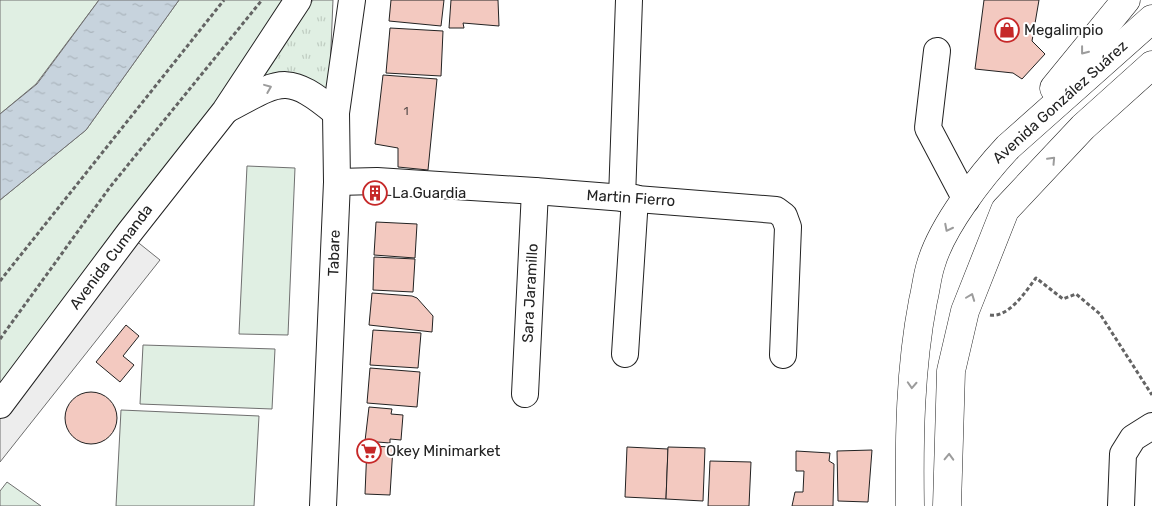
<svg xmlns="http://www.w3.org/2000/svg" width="1152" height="506" viewBox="0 0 1152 506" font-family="Rubik,sans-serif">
  <defs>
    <pattern id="grass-tufts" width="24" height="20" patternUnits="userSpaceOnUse" patternTransform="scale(1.25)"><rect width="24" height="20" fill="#e0efe3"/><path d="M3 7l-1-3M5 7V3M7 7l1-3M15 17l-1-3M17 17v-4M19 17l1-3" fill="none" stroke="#c0cdc2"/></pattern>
    <pattern id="water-ripples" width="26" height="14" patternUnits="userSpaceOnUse" patternTransform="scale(1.25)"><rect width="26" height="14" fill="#c7d3dd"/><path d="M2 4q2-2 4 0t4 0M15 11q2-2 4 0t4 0" fill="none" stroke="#abb5bd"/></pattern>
  </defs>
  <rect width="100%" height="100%" fill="#fff"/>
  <path fill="url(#grass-tufts)" stroke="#6f6f6f" d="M313 0H333L329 94C302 71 285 68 252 82Z"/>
  <g fill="#e0efe3" stroke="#6f6f6f">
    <polygon points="0,0 99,0 36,84 0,114"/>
    <polygon points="179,0 297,0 0,394 0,200 86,130"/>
    <polygon points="247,166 295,168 288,335 239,334"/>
    <polygon points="143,345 275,349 272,409 140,404"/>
    <polygon points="121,410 259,416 254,506 116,506"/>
    <polygon points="7,482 41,506 0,506 0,491"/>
  </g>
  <polygon fill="#ededed" stroke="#6f6f6f" points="135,240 160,260 0,462 0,413"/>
  <polygon fill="url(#water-ripples)" stroke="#6f6f6f" points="99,0 179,0 86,130 0,200 0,114 37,84"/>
  <g fill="#f3c9c0" stroke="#222">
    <polygon points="391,0 444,0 441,26 389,21"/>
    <polygon points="451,0 498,0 499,26 463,23 464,28 449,28"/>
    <polygon points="984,0 1039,0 1032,41 1045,54 1022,79 1013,73 975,69"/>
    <polygon points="390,28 443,31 441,76 386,73"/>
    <polygon points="383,75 437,79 428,170 398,167 398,148 375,144"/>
    <polygon points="376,222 417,224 415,258 374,255"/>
    <polygon points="374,257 415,259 413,292 373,290"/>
    <polygon points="372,293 412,296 417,298 433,316 432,332 369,325"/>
    <polygon points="126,325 139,336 123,356 134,365 120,382 96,362"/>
    <polygon points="373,330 421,333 418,368 370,365"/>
    <polygon points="370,368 420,372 417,407 367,403"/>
    <circle cx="91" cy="418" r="26"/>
    <polygon points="369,407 392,409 391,414 403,415 401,440 390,439 390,443 365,441"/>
    <polygon points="367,446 393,447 390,495 365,494"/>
    <polygon points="627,447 668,449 666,499 625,497"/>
    <polygon points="668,447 705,448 703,501 666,499"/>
    <polygon points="872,450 868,502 838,501 837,451"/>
    <polygon points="796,451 830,453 829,461 834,464 833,506 792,506 795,492 803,492 804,471 796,471"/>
    <polygon points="710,461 751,462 749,506 708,506"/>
  </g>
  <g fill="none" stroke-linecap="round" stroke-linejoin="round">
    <g stroke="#222" stroke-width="28">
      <g id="minor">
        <polyline points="937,51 928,128 966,200"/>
        <path d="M228 109C280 81 287 72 336 113"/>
        <polyline points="337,182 377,181 535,191 776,210 784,216 788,227 783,355"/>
        <polyline points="622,198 629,0"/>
        <polyline points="625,354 635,198"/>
        <polyline points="525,394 535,191"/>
        <polyline points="0,405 129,233 225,111 298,0"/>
        <polyline points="323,506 337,182 336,113 352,0"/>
        <polyline points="1121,506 1123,454 1133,438 1152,426"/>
      </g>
    </g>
    <g stroke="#222" stroke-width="29">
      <g id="major">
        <polyline points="1054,88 1126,0"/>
        <path d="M910 506C909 437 910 369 923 301 926 289 927 276 931 264 942 226 981 176 1008 147L1152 19"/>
        <polyline points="947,506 951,371 965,311 1005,210 1083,127 1152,65"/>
      </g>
    </g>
    <g stroke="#646464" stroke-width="3" stroke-dasharray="4 2.5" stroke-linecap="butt">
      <polyline points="0,281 224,0"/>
      <path d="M990 315C1009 318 1026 291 1036 278L1063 299 1076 294 1100 314 1152 395"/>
      <polyline points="0,339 110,187 262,0"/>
    </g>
    <use href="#minor" stroke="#fff" stroke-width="26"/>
    <use href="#major" stroke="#fff" stroke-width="28"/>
  </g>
  <defs><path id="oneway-chevron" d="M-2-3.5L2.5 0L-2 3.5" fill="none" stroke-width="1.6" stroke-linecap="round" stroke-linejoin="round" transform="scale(1.25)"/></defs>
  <g stroke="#9c9c9c">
    <use href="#oneway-chevron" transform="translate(1084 51) rotate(128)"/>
    <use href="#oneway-chevron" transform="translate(268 88) rotate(-22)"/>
    <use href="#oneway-chevron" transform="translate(1052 160) rotate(-47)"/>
    <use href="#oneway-chevron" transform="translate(948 228) rotate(117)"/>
    <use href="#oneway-chevron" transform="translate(971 297) rotate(-69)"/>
    <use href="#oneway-chevron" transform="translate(912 385) rotate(93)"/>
    <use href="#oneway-chevron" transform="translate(949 457) rotate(-88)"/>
  </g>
  <defs>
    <g id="shop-ring" transform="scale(1.25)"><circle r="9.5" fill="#fff" stroke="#c62828" stroke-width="1.5"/><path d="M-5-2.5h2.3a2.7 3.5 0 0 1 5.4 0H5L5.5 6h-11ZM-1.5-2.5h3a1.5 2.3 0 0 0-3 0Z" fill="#c62828"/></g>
    <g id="building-ring" transform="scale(1.25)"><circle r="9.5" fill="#fff" stroke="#c62828" stroke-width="1.5"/><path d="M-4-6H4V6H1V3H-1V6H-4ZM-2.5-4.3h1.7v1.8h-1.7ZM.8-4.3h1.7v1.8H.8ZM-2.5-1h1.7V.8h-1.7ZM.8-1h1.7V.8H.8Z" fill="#c62828"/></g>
    <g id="supermarket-ring" transform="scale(1.25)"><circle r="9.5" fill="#fff" stroke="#c62828" stroke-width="1.5"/><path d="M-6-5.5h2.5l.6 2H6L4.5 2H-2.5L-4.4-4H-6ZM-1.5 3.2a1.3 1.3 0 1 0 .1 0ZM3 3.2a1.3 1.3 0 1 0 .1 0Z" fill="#c62828"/></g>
  </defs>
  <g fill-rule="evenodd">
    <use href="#shop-ring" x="1007" y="30"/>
    <use href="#building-ring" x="375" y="193"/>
    <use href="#supermarket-ring" x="369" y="451"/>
  </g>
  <g text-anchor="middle" stroke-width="4" stroke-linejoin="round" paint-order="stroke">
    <g font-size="12" fill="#564c4a">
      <text x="406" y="115">1</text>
    </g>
    <g font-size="15" fill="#222" stroke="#fff" text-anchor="start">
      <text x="1024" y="35">Megalimpio</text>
      <text x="392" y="198">La Guardia</text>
      <text x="386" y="456">Okey Minimarket</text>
    </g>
    <g font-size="15" fill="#222" stroke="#fff">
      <text transform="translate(1060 102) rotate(-42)" y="5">Avenida González Suárez</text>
      <text transform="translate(631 198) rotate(4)" y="5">Martin Fierro</text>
      <text transform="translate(334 253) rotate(-88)" y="5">Tabare</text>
      <text transform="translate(111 257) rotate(-53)" y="5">Avenida Cumanda</text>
      <text transform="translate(530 293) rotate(-87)" y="5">Sara Jaramillo</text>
    </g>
  </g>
</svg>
